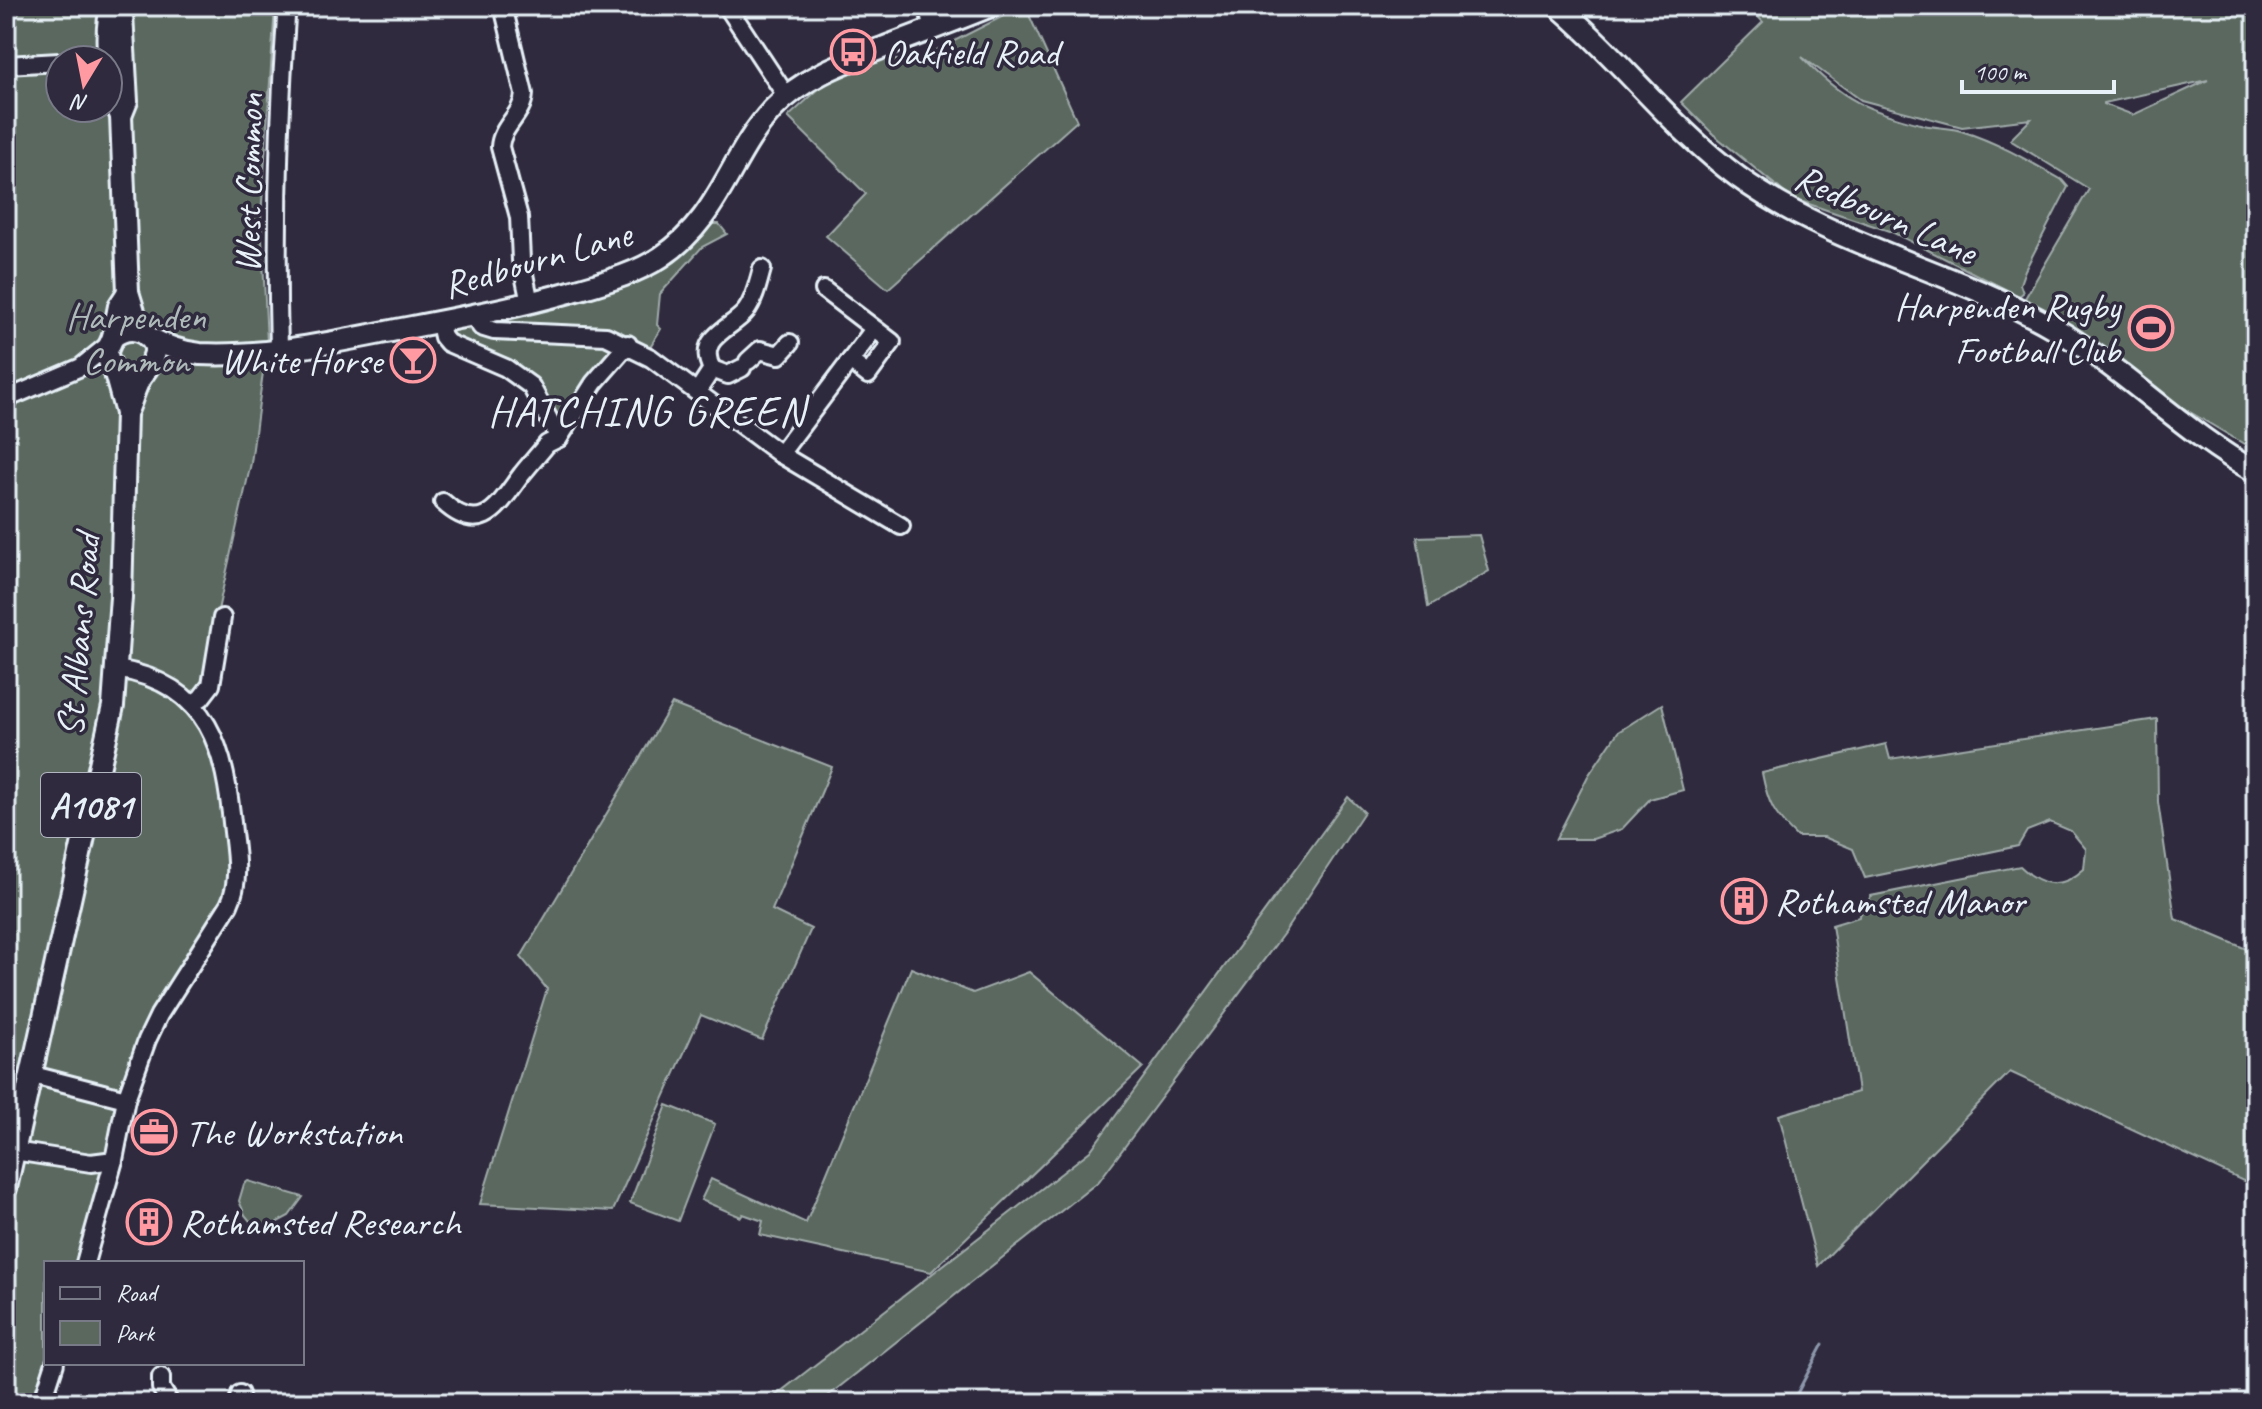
<svg xmlns="http://www.w3.org/2000/svg" width="2262" height="1409" viewBox="0 0 2262 1409" font-family="Caveat,sans-serif">
  <rect width="100%" height="100%" fill="#2f2a3d"/>
  <filter id="ink" filterUnits="userSpaceOnUse"><feTurbulence type="fractalNoise" baseFrequency=".0125" numOctaves="2"/><feDisplacementMap in="SourceGraphic" scale="16" xChannelSelector="R" yChannelSelector="G"/><feConvolveMatrix kernelMatrix="1 2 1 2 8 2 1 2 1" color-interpolation-filters="sRGB"/></filter>
  <g filter="url(#ink)">
    <g fill="#5a685e" stroke="#a1acab" stroke-width="2" fill-rule="evenodd">
      <path d="M6 6H275L261 218 267 342 251 463 214 628 208 708 230 841 228 896 152 1019 82 1263H46V1363H49L32 1403H6ZM60 60H108V108H60Z"/>
      <polygon points="1023,6 1025,6 1077,121 888,289 826,236 866,194 788,117 821,87 852,69 880,60 917,60"/>
      <path d="M1748 6H2256V451L2156 392 2024 300 2089 189 2010 140 2031 119 1962 127 1861 100 1802 57C1842 100 1868 111 1924 125 1936 128 1949 127 1961 131 1997 142 2029 161 2062 180L2068 187 2025 270 2020 284 2023 293 2019 296 1892 232 1791 198 1713 134 1681 102 1763 22ZM2208 80 2133 115 2104 104V103Z"/>
      <polygon points="708,224 719,224 727,234 702,247 660,294 657,325 661,329 648,350 495,327 488,322 613,286"/>
      <polygon points="451,329 467,329 476,332 619,345 558,427 546,400 449,339 447,331"/>
      <polygon points="1479,535 1489,571 1428,607 1417,537"/>
      <polygon points="672,704 832,767 772,910 811,929 762,1040 701,1015 613,1211 480,1204 547,989 521,957"/>
      <polygon points="1662,704 1683,790 1650,799 1622,829 1593,839 1556,839 1588,776 1618,732"/>
      <path d="M2157 719 2158 802 2175 919 2256 953V1187L2010 1072 1818 1266 1779 1115 1858 1092 1832 925 1859 917 1871 896 2020 866C2042 887 2061 890 2084 869L2086 849 2071 831 2050 822 2027 831 2018 846 1865 878 1853 849 1824 837H1797C1774 815 1768 804 1762 773L1886 744 1890 759Z"/>
      <polygon points="1348,797 1364,812 1284,933 1099,1181 819,1403 766,1403 1090,1151"/>
      <polygon points="911,968 973,993 1029,972 1143,1067 931,1272 760,1235 763,1221 743,1214 741,1217 701,1200 711,1179 806,1223"/>
      <polygon points="667,1105 715,1124 678,1221 630,1203"/>
      <polygon points="248,1181 303,1197 289,1216 259,1232 245,1215 239,1201 244,1184"/>
    </g>
    <g fill="none" stroke-linecap="round" stroke-linejoin="round">
      <polyline stroke="#8d98ac" stroke-width="3" points="1792,1403 1823,1344"/>
      <g stroke="#e8f1f8" stroke-width="22">
        <g id="minor">
          <path d="M503 6 524 94C523 115 501 126 500 147L519 217 521 260 530 303"/>
          <polyline points="727,6 787,97"/>
          <polyline points="931,6 930,17 933,29"/>
          <polyline points="92,60 120,58"/>
          <polyline points="6,65 60,62"/>
          <polyline points="824,290 892,342 868,375 850,361"/>
          <polyline points="473,315 481,327 494,331 606,336 651,358 780,454 901,526"/>
          <polyline points="440,323 443,337 448,343 506,368 531,386 559,438"/>
          <path d="M279 350C276 238 278 128 286 17"/>
          <polyline points="748,361 760,350 779,355 790,343"/>
          <path d="M712 369C695 337 732 329 746 311 755 299 758 283 762 269"/>
          <polyline points="697,392 712,369 728,375 742,368"/>
          <polyline points="6,399 81,367 107,346"/>
          <polyline points="780,454 874,329"/>
          <path d="M443 502C483 539 500 503 522 474 530 464 539 454 547 444L559 438 594 383 628 344"/>
          <polyline points="191,704 201,698 211,685 222,618"/>
          <polyline points="33,1075 126,1099"/>
          <polyline points="14,1151 91,1163 114,1160"/>
          <path d="M85 1263 114 1160 126 1099 147 1040 159 1015 229 905C240 882 236 856 233 832 225 749 211 685 117 669"/>
          <polyline points="161,1377 161,1388 170,1403"/>
          <polyline points="42,1403 55,1363"/>
          <polyline points="238,1403 240,1394"/>
        </g>
      </g>
      <g stroke="#e8f1f8" stroke-width="26">
        <g id="major">
          <path d="M112 6C103 30 109 93 121 116L128 292 140 331"/>
          <path d="M1558 6C1621 59 1671 128 1738 177 1834 247 1952 269 2054 328 2126 370 2183 432 2256 472"/>
          <polyline points="117,9 122,14 127,101 121,116"/>
          <path d="M113 337C122 330 132 327 143 333 166 347 151 363 141 377 134 388 132 402 126 413"/>
          <path d="M148 337C163 345 182 352 200 354 262 357 325 344 386 332 448 320 510 309 570 292 600 283 634 275 661 257 721 217 728 158 773 109 806 74 852 60 895 43 927 31 959 19 991 6"/>
          <polyline points="127,378 113,371 106,353 113,337 119,306 128,292"/>
          <polyline points="6,1188 113,706 121,597 126,413 115,373"/>
        </g>
      </g>
      <use href="#minor" stroke="#2f2a3d" stroke-width="16"/>
      <use href="#major" stroke="#2f2a3d" stroke-width="20"/>
    </g>
  </g>
  <defs>
    <g id="bus-ring" transform="scale(2.3)"><circle r="9.5" fill="#2f2a3d" stroke="#ff9aa2" stroke-width="1.5"/><path d="M-5-6H5V4H4V6H2V4H-2V6H-4V4H-5ZM-3.5-4V0h7V-4ZM-3.5 1.2v1.5H-2V1.2ZM2 1.2v1.5H3.5V1.2Z" fill="#ff9aa2"/></g>
    <g id="stadium-ring" transform="scale(2.3)"><circle r="9.5" fill="#2f2a3d" stroke="#ff9aa2" stroke-width="1.5"/><path d="M0-5a6.5 5 0 1 0 0 10a6.5 5 0 1 0 0-10ZM-3.5-1.8h7v3.6h-7Z" fill="#ff9aa2"/></g>
    <g id="bar-ring" transform="scale(2.3)"><circle r="9.5" fill="#2f2a3d" stroke="#ff9aa2" stroke-width="1.5"/><path d="M-6-5H6L.8 .8V4.5H3.5V6h-7V4.5H-.8V.8Z" fill="#ff9aa2"/></g>
    <g id="building-ring" transform="scale(2.3)"><circle r="9.5" fill="#2f2a3d" stroke="#ff9aa2" stroke-width="1.5"/><path d="M-4-6H4V6H1V3H-1V6H-4ZM-2.5-4.3h1.7v1.8h-1.7ZM.8-4.3h1.7v1.8H.8ZM-2.5-1h1.7V.8h-1.7ZM.8-1h1.7V.8H.8Z" fill="#ff9aa2"/></g>
    <g id="office-ring" transform="scale(2.3)"><circle r="9.5" fill="#2f2a3d" stroke="#ff9aa2" stroke-width="1.5"/><path d="M-6-3h4V-5.5h4V-3h4V5H-6ZM-1-4.5V-3h2v-1.5ZM-6 0V1H6V0Z" fill="#ff9aa2"/></g>
  </defs>
  <g fill-rule="evenodd">
    <use href="#bus-ring" x="853" y="52"/>
    <use href="#stadium-ring" x="2151" y="328"/>
    <use href="#bar-ring" x="413" y="360"/>
    <use href="#building-ring" x="1744" y="901"/>
    <use href="#office-ring" x="154" y="1132"/>
    <use href="#building-ring" x="149" y="1222"/>
  </g>
  <g text-anchor="middle" stroke-width="7" stroke-linejoin="round" paint-order="stroke">
    <rect fill="#2f2a3d" stroke="#b0b5c0" stroke-width="2" x="41" y="773" width="100" height="64" rx="6"/>
    <g font-size="36" font-weight="bold" fill="#e8f1f8">
      <text x="91" y="818">A1081</text>
    </g>
    <g font-size="38" fill="#e8f1f8" stroke="#2f2a3d" text-anchor="start">
      <text x="884" y="65">Oakfield Road</text>
      <text x="2120" y="319" text-anchor="end">Harpenden Rugby<tspan x="2120" dy="44">Football Club</tspan></text>
      <text x="382" y="373" text-anchor="end">White Horse</text>
      <text x="1775" y="914">Rothamsted Manor</text>
      <text x="185" y="1145">The Workstation</text>
      <text x="180" y="1235">Rothamsted Research</text>
    </g>
    <g font-size="38" fill="#e8f1f8" stroke="#2f2a3d">
      <text transform="translate(248 183) rotate(-89)" y="13">West Common</text>
      <text transform="translate(1886 214) rotate(24)" y="13">Redbourn Lane</text>
      <text transform="translate(537 259) rotate(-16)" y="13">Redbourn Lane</text>
      <text transform="translate(78 635) rotate(-85)" y="13">St Albans Road</text>
    </g>
    <g font-size="38" fill="#afbaba" stroke="#2f2a3d">
      <text x="136" y="329">Harpenden<tspan x="136" dy="44">Common</tspan></text>
    </g>
    <g font-size="42" letter-spacing="2" fill="#e8f1f8" stroke="#2f2a3d">
      <text x="647" y="425">HATCHING GREEN</text>
    </g>
  </g>
  <rect width="2262" height="1409" fill="none" stroke="#2f2a3d" stroke-width="32"/>
  <rect x="16" y="16" width="2230" height="1377" fill="none" stroke="#e8f1f8" stroke-width="3" filter="url(#ink)"/>
  <rect x="44" y="1261" width="260" height="104" fill="#2f2a3d" stroke="#797a88" stroke-width="2"/>
  <rect x="60" y="1287" width="40" height="12" fill="#2f2a3d" stroke="#797a88" stroke-width="2"/>
  <text x="116" y="1301" font-size="24" fill="#e8f1f8">Road</text>
  <rect x="60" y="1321" width="40" height="24" fill="#5a685e" stroke="#797a88" stroke-width="2"/>
  <text x="116" y="1341" font-size="24" fill="#e8f1f8">Park</text>
  <g transform="translate(84 84) rotate(190)"><circle r="38" fill="#2f2a3d" stroke="#797a88" stroke-width="2"/>
  <path d="M0-6L14 30L0 20L-14 30Z" fill="#ff9aa2"/>
  <text y="-12" font-size="22" font-weight="bold" text-anchor="middle" fill="#e8f1f8">N</text>
  </g>
  <path d="M1962 80v12h152v-12" fill="none" stroke="#e8f1f8" stroke-width="4"/>
  <text x="1974" y="80" font-size="24" fill="#e8f1f8" stroke="#2f2a3d" stroke-width="6" paint-order="stroke">100 m</text>
</svg>
